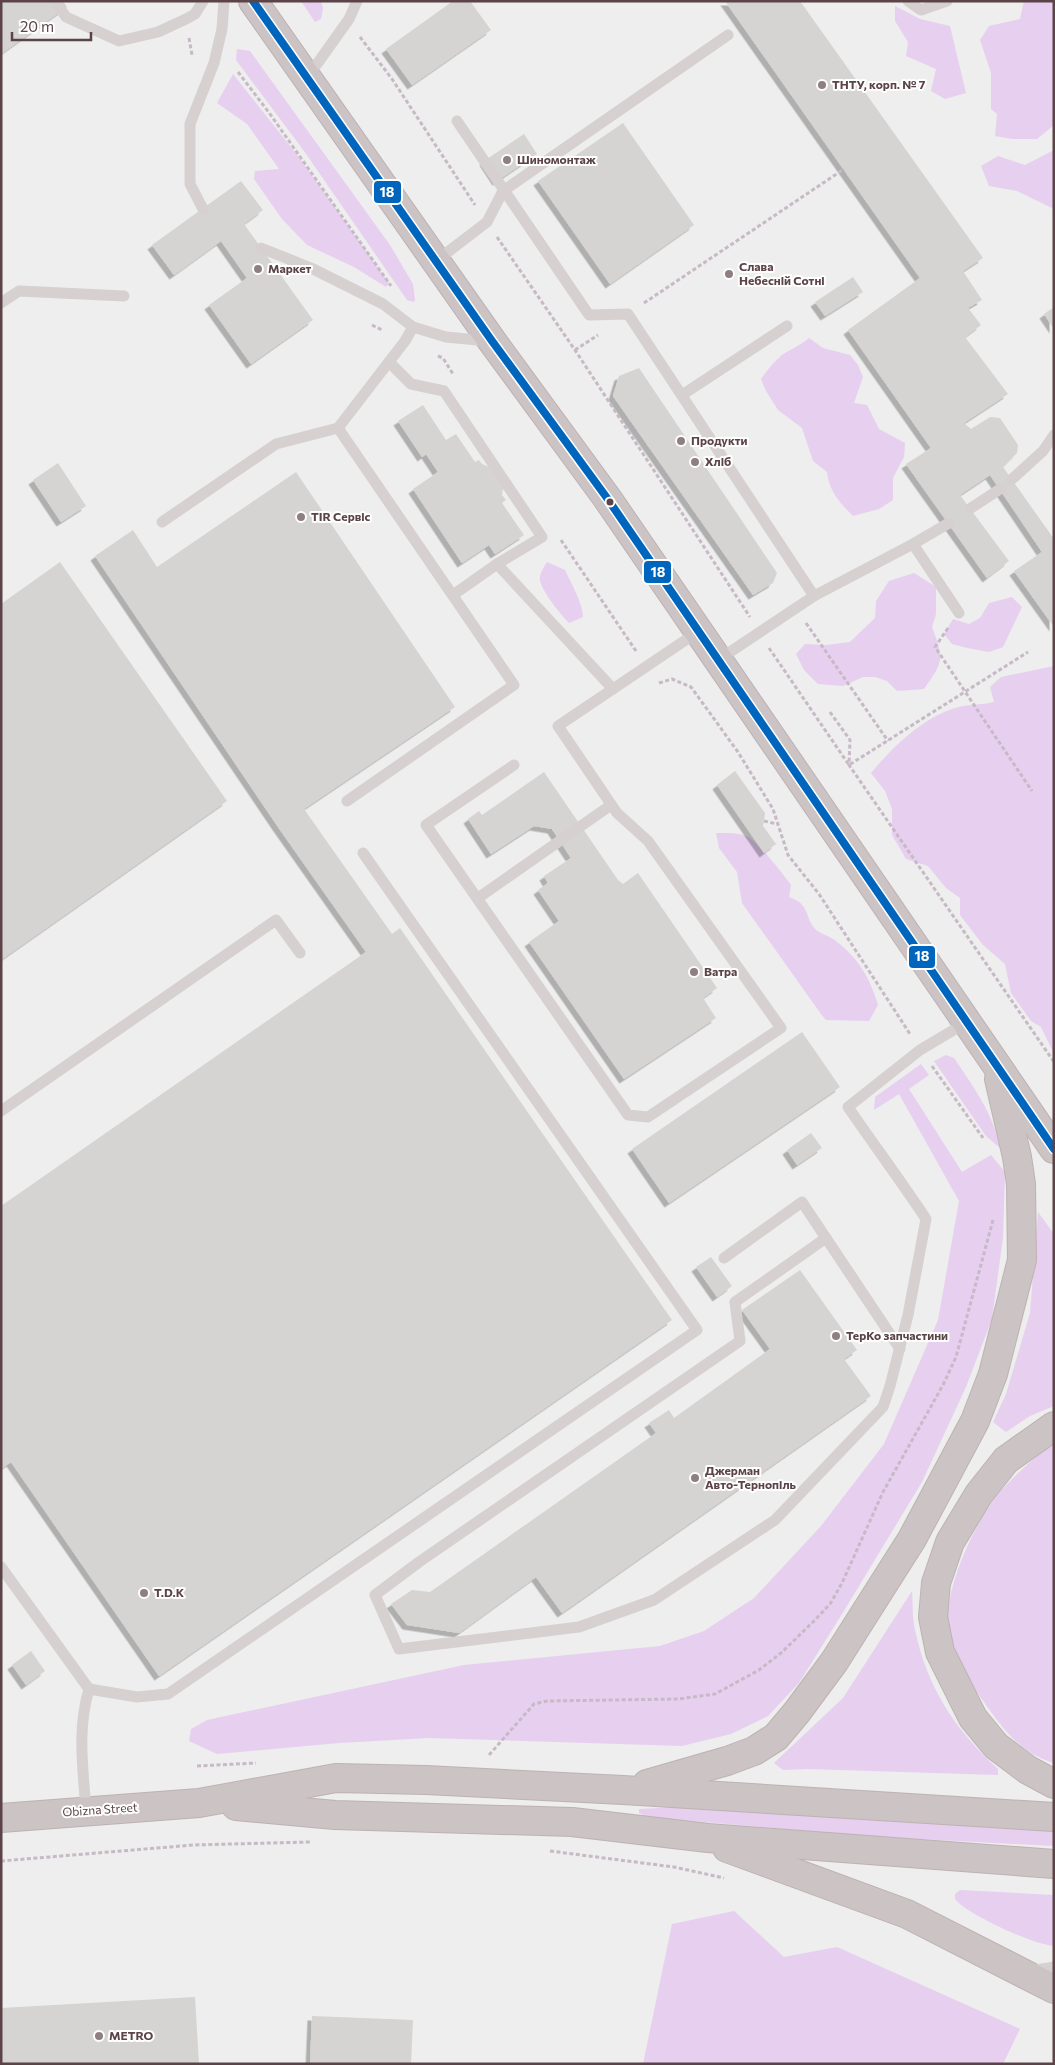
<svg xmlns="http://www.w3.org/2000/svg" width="1055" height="2065" viewBox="0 0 1055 2065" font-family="Commissioner,sans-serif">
  <defs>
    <filter id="shadow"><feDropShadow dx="-4.5" dy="4.5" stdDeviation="0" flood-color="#0004"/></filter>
  </defs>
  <rect width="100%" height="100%" fill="#edeeed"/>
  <g fill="#e7cff0">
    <polygon points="301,1 321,1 323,8 321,19 315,22"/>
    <polygon points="1024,1 1054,1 1054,125 1037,139 1012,139 995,136 997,114 991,109 991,73 980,40 989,26 1020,19"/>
    <polygon points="895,6 920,19 950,26 966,93 945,99 931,91 936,69 906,56 908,42 895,21"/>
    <polygon points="237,49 250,51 390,245 413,284 415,300 414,302 407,300 304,151 236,60"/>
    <polygon points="233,74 298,156 389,283 386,287 354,267 307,245 282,219 254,179 255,171 279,169 247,124 217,103"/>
    <polygon points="1054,150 1054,209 1017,191 989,186 981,166 998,156 1025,165"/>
    <path d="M809 338 823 348 850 355 858 365 863 377 854 403 867 405 879 429 905 443 904 457 893 478V500L879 509 853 516C840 503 829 491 827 472L813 461 802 428 778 410 766 391 761 379C767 370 774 362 782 355 791 349 801 345 809 338Z"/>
    <path d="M547 562 565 570C571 583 583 604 583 617L569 623C561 615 541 590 540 580 539 574 544 567 547 562Z"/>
    <path d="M914 573 936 587V614L932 627C944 659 944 661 924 689L897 691 887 681 875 677H863L843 686 818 684 804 670 796 654 805 644 826 645 850 642 875 618 876 601 889 581Z"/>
    <polygon points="1012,597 1022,607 1003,647 989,652 967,648 952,644 944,634 953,619 969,624 980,618 989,603"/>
    <path d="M1054 666V1054L1041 1027 1031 1021 1011 993 1005 964 983 945 960 915V898L946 888 928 866 906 859 892 835V809L885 791 871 773C894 746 921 719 955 708 967 704 981 705 994 702L990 687 1001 677Z"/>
    <path d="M716 833C725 833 739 832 748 837 761 845 781 872 791 885L789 897C811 905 804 916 815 929 820 934 830 936 836 941 858 958 870 978 878 1005L869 1021 826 1020 821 1014 742 903 737 872 719 848Z"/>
    <path d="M946 1055 954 1058C974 1088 993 1113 1000 1148L986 1136 934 1061Z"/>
    <polygon points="921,1064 929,1075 909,1089 962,1172 991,1155 1005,1172 1003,1237 992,1319 966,1387 922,1482 842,1614 799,1683 768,1716 731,1734 682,1746 429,1738 339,1743 217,1754 189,1741 191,1729 207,1720 464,1665 660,1646 704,1631 754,1598 821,1526 884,1444 938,1320 959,1201 899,1094 874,1110 875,1097"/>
    <polygon points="1038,1212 1054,1234 1054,1406 1030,1416 1006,1432 993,1422 1006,1394 1030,1313"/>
    <path d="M1054 1444V1763C1020 1753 1003 1729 984 1702 970 1682 954 1663 949 1639 940 1596 972 1528 998 1494 1012 1478 1029 1463 1045 1449Z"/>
    <path d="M912 1591C913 1604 912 1617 915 1630 927 1687 955 1730 998 1769V1775L808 1769 783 1770 774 1763 843 1698Z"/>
    <polygon points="680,1807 1054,1828 1054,1846 862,1836 648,1817 639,1813 639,1809"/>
    <path d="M960 1890 1054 1895V1946C1034 1945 966 1914 955 1899V1894Z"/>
    <polygon points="734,1911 784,1957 837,1947 1020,2029 1003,2064 643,2064 672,1924"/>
  </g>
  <g fill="#d6d4d3" filter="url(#shadow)">
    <polygon points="1,1 63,1 67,7 1,54"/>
    <polygon points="453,1 470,1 491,30 412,85 386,49"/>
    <polygon points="725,1 800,1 983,258 963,271 982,300 968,308 981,325 965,337 1008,394 964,423 971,429 990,417 1000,418 1018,445 1017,453 1003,467 1054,539 1054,627 1014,571 1042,552 990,475 960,495 1009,561 987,578 906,464 931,448 848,330 920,278"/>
    <polygon points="623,123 694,225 610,284 538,181"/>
    <polygon points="524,134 537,154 497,181 484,161"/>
    <polygon points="241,181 263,210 244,224 313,320 251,364 209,305 247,278 221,241 174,275 152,245"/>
    <polygon points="853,277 863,292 825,316 815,302"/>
    <polygon points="1054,307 1054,329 1044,314"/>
    <polygon points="639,368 777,573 773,583 753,595 613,396 619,376"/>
    <polygon points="423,405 446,440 456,434 475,462 479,460 482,464 489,467 503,488 502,495 506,500 502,503 524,535 495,554 489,545 462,563 413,489 438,472 426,454 422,457 398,421"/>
    <polygon points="58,463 86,506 61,522 33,480"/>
    <polygon points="296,472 455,707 304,809 392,934 400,928 672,1320 159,1676 11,1462 1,1469 1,1206 366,952 278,827 95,556 133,530 157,567"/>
    <polygon points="60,562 227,801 1,960 1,604"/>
    <polygon points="735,771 765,813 763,826 776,844 764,853 717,785"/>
    <polygon points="544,772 618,880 623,884 638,873 717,988 703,998 716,1018 624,1079 529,942 559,921 538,890 548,883 544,876 571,858 552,829 534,826 491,854 468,819 479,811 482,815"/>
    <polygon points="802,1032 840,1087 669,1203 632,1149"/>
    <polygon points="811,1133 822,1148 797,1165 787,1150"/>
    <polygon points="711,1257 732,1286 717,1297 696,1267"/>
    <polygon points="800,1270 857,1350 844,1359 871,1396 562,1613 536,1577 459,1633 407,1625 391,1604 412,1590 430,1592 656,1433 649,1423 669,1410 674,1418 770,1349 742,1310"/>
    <polygon points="31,1651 45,1671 26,1685 12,1665"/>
    <polygon points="195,1997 199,2064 1,2064 1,2008"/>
    <polygon points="312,2016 413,2020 411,2064 310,2064"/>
  </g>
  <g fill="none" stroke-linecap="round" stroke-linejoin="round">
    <g stroke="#beb2b3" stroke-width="30">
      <g id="trunk">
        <polyline points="253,1 492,341 607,498 1054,1149"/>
        <polyline points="1054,1426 1006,1460 979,1494 950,1542 936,1583 933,1617 940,1652 973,1718 996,1746 1028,1770 1054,1784"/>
        <polyline points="647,1784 727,1761 754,1751 776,1737 797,1712 834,1662 912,1539 975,1421 993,1374 1022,1260 1021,1184 1017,1157 999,1079"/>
        <polyline points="236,1806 335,1815 572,1822 708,1838 1054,1864"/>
        <polyline points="1,1818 199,1803 336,1778 426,1780 623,1790 1054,1817"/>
        <polyline points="727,1848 907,1914 1054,1989"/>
      </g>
    </g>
    <g stroke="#c7b9c6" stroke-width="3" stroke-dasharray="4 2.5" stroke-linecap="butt">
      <polyline points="360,37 392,79 475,205"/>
      <polyline points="189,38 192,55"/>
      <polyline points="238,72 270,114 391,286"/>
      <polyline points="497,237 575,350 750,617"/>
      <polyline points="644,303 844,169"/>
      <polyline points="372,325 382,330"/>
      <polyline points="575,350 598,335"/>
      <polyline points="438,356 443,358 453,374"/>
      <polyline points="561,540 636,651"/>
      <polyline points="806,623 888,741"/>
      <polyline points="948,628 935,647 1032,791"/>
      <polyline points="769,648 849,765 1028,652"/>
      <polyline points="659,683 672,679 691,687 738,752 773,809 788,855 819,894 910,1034"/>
      <polyline points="830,712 850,740 849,765 1054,1062"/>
      <polyline points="764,821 777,824"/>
      <polyline points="932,1066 983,1138"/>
      <polyline points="489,1755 534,1704 547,1701 678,1699 715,1694 759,1670 781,1653 814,1621 830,1604 842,1583 883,1492 943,1385 956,1357 993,1220"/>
      <polyline points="197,1766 256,1763"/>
      <polyline points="550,1851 674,1867 724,1878"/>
      <polyline points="1,1861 193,1845 310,1842"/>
    </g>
    <g stroke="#d6d0d1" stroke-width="11">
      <polyline points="55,1 66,17 119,41 158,32 186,19 195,14 203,1"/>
      <polyline points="908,1 921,10 947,1"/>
      <polyline points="307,78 349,19 357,1"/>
      <polyline points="457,121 589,315 628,314 814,596"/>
      <polyline points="203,209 190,184 190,124 214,63 222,29 224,1"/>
      <polyline points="261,248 311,268 383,304 413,327 446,337 488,341"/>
      <polyline points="436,261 487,222 503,191 728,35"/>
      <polyline points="1,303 19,291 124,296"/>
      <polyline points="389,362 411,384 444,391 542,537 497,564"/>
      <polyline points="682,395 787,326"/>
      <polyline points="338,428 514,685 347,801"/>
      <polyline points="1011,480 1043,451 1054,435"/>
      <polyline points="971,508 1000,489"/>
      <polyline points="162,522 276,444 338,428 405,341 413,327"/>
      <polyline points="913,544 959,613"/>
      <polyline points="453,595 497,564 613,689"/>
      <polyline points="718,660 814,596 913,544 949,523"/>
      <polyline points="514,765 426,825 628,1115 648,1117 781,1028 648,841 617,813 558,726 699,631"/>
      <polyline points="478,898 611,805"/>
      <polyline points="1,1111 276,920 300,953"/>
      <path d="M826 1238 735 1302 740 1341 419 1562 375 1595 399 1649 579 1627 654 1600 775 1520 883 1407 890 1386 908 1315 926 1219C901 1181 874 1145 848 1107L920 1050 967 1022"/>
      <polyline points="724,1258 802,1202 900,1349"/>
      <path d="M1 1567 89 1689C77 1729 83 1769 86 1810"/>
      <polyline points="89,1689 137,1697 168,1694 697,1330 363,853"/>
      <polyline points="1030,1971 1054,1967"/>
    </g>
    <use href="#trunk" stroke="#ccc3c4" stroke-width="28"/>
    <g stroke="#fff" stroke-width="11">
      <polyline id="bus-1" points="253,1 492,341 607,498 1054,1149"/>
    </g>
    <use href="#bus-1" stroke="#0065bd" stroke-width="8"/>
  </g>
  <g fill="#8e7f81" stroke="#fff" stroke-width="2">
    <circle cx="822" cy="85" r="5"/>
    <circle cx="507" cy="160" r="5"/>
    <circle cx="258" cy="269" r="5"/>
    <circle cx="729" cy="274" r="5"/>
    <circle cx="681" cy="441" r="5"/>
    <circle cx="695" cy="462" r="5"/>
    <circle cx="301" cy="517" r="5"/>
    <circle cx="694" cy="972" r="5"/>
    <circle cx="836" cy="1336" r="5"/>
    <circle cx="695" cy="1478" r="5"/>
    <circle cx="144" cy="1593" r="5"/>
    <circle cx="99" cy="2036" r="5"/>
  </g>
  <circle fill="#5b4347" stroke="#fff" stroke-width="2" cx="610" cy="502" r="4.5"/>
  <g text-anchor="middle" stroke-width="4" stroke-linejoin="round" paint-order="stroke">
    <g font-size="12" font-weight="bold" fill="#5b4347" stroke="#fff" text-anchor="start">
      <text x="832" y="89">ТНТУ, корп. № 7</text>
      <text x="517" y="164">Шиномонтаж</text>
      <text x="739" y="271">Слава<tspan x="739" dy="14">Небесній Сотні</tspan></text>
      <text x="268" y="273">Маркет</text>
      <text x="691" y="445">Продукти</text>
      <text x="705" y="466">Хліб</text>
      <text x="311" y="521">TIR Сервіс</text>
      <text x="704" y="976">Ватра</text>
      <text x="846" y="1340">ТерКо запчастини</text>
      <text x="705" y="1475">Джерман<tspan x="705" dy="14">Авто-Тернопіль</tspan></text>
      <text x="154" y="1597">T.D.K</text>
      <text x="109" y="2040">METRO</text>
    </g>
    <g font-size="12" fill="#5b4347" stroke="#fff">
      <text transform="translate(100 1810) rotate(-4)" y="4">Obizna Street</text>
    </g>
  </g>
  <g stroke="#fff" stroke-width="2">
    <rect x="373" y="180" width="29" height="24" rx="5" fill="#0065bd"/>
    <rect x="643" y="560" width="29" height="24" rx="5" fill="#0065bd"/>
    <rect x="908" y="945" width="28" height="24" rx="5" fill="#0065bd"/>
  </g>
  <g font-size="14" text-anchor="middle" font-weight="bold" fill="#fff">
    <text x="387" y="197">18</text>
    <text x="658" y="577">18</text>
    <text x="922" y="961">18</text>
  </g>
  <rect width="1055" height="2065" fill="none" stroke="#5b4347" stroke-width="5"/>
  <path d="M12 32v8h79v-8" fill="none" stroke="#5b4347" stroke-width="2.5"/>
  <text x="20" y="32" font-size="15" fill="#5b4347" stroke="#ffffff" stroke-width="4" paint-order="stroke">20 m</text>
</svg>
